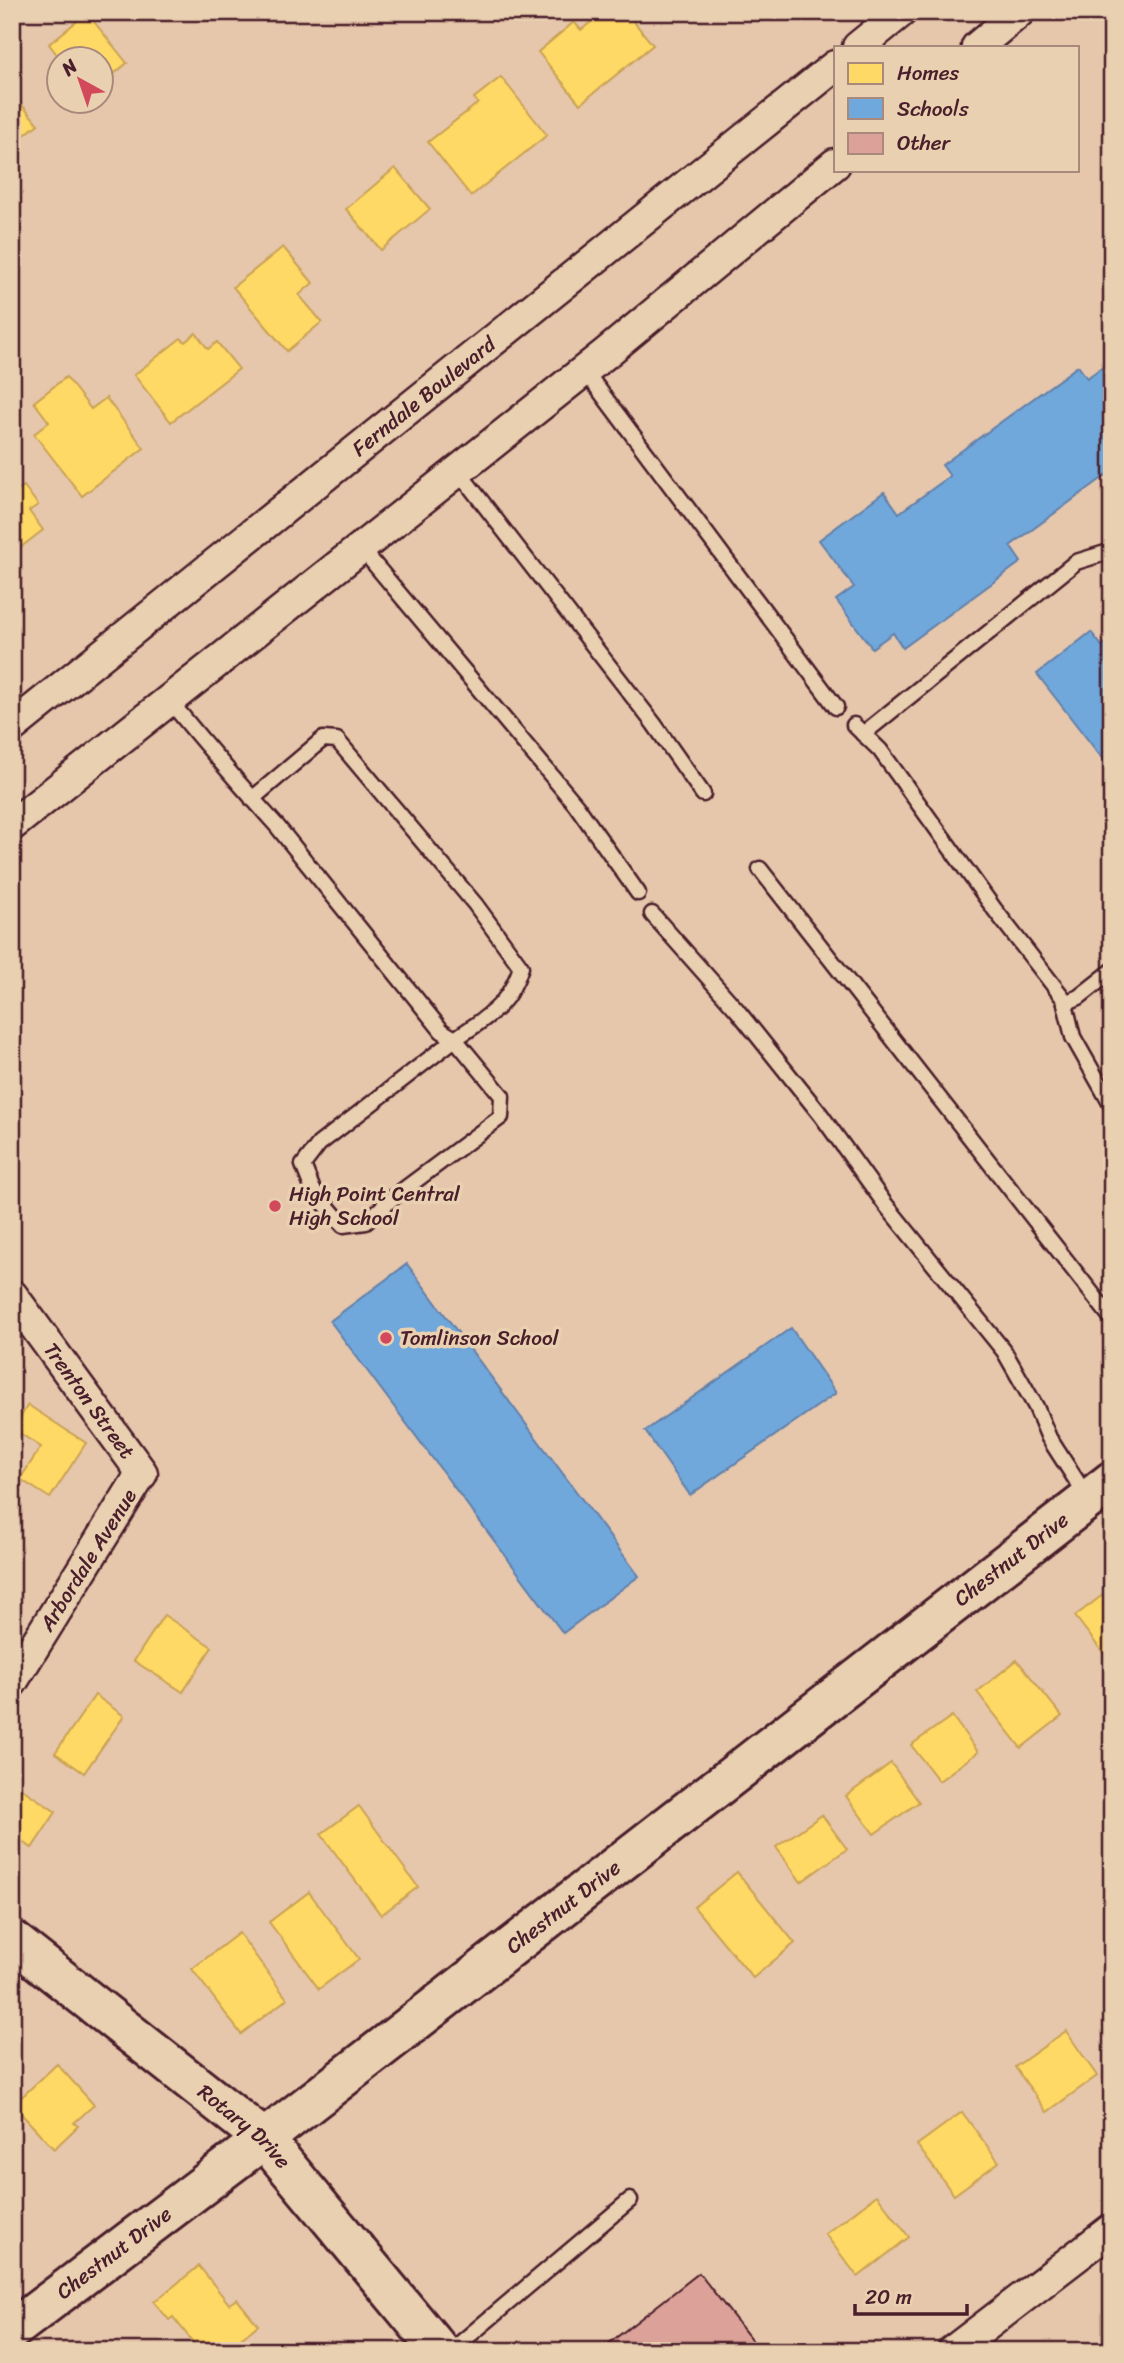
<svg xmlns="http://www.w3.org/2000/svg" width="1124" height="2363" viewBox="0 0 1124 2363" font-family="Sriracha,sans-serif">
  <rect width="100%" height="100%" fill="#e6c7ac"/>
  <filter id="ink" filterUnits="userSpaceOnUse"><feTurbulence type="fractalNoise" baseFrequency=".0143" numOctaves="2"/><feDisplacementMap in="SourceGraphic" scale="14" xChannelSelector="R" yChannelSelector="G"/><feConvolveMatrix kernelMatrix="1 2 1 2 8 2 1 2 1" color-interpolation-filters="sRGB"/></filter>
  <g filter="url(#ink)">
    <g fill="#ffd966" stroke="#c9a154" stroke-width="2">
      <polygon points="604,12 626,12 653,45 580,104 538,52 574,22 581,30"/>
      <polygon points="87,13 127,63 102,84 102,60 61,60 49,44"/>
      <polygon points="501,77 547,135 471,196 428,142 478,103 474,98"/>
      <polygon points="12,93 38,124 12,145"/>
      <polygon points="395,168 430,209 381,250 346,209"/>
      <polygon points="283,247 313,283 299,295 322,322 287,351 233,287"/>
      <polygon points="196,333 208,349 217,342 239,369 171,422 134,375 181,338 185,342"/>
      <polygon points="66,377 91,409 106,398 144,448 82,496 34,434 49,422 34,402"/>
      <polygon points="24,486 38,505 29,511 43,530 12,554 12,495"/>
      <polygon points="28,1405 86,1443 50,1498 20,1479 41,1447 13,1429"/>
      <polygon points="1112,1588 1112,1661 1110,1662 1075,1616"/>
      <polygon points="164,1615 212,1647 183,1692 134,1661"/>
      <polygon points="1017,1660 1062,1716 1021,1748 977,1692"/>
      <polygon points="95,1695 124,1716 84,1773 55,1753"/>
      <polygon points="952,1716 978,1752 939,1781 911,1745"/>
      <polygon points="891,1763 919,1802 874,1834 846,1796"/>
      <polygon points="12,1782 56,1812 32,1848 12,1835"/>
      <polygon points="359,1806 418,1887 381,1915 321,1834"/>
      <polygon points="822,1815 847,1849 801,1882 776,1847"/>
      <polygon points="737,1872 795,1943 753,1978 694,1907"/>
      <polygon points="309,1892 359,1959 319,1989 269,1922"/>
      <polygon points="239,1933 287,1999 241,2034 192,1969"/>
      <polygon points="1066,2031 1097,2076 1047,2112 1015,2067"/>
      <polygon points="57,2064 94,2105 74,2123 78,2126 54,2149 13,2105"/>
      <polygon points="962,2112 999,2162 954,2195 917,2145"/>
      <polygon points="877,2195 909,2237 858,2277 825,2234"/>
      <polygon points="199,2266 229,2304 237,2299 258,2325 226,2351 200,2351 173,2317 169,2320 154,2302"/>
    </g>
    <g fill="#6fa8dc" stroke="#647fa7" stroke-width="2">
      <polygon points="1112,360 1112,471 1010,546 1021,562 903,648 893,633 872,648 836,600 854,587 819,540 884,492 899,513 950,476 942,465 1078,366 1087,378"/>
      <polygon points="1091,632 1102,646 1112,638 1112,771 1037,674"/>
      <polygon points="407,1264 639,1576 563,1633 330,1321"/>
      <polygon points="791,1328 836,1393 690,1495 645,1431"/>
    </g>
    <polygon fill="#dca299" stroke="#4a1f2b" stroke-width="2" points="699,2273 754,2343 745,2351 599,2351"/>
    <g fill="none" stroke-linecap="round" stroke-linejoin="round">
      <g stroke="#4a1f2b" stroke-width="19">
        <g id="lane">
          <polyline points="585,371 836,707"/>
          <polyline points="458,471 654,724 703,794"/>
          <polyline points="361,548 576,805 638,893"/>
          <path d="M169 700C204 743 240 785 277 826L442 1031 455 1039C488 1016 508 1007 521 967L475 904 337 740 323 739 252 799"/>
          <polyline points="854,725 880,750 995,910 1064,999 1073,1037 1112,1106"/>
          <polyline points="863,734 1076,562 1112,551"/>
          <polyline points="760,869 1112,1319"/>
          <polyline points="652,914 737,1010 821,1115 885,1204 1004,1351 1036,1407 1049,1438 1087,1497"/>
          <polyline points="1065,1003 1079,997 1112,971"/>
          <polygon points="455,1039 502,1096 501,1117 395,1196 366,1222 343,1225 313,1190 303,1165 319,1144"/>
          <polyline points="451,2351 630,2200"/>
        </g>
      </g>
      <g stroke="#4a1f2b" stroke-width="35">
        <g id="street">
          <polyline points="858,47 901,12"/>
          <polyline points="977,47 1019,12"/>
          <path id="s1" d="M12 727 835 66"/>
          <polyline points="12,825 605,354 835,164"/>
          <path id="s2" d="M12 1295 142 1473 12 1682"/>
          <polyline points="953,2351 1112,2229"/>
        </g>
      </g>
      <g stroke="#4a1f2b" stroke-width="44">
        <g id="secondary">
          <path id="s3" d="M12 1940 264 2139 440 2351"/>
          <path id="s4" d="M12 2330 264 2139 1112 1481"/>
        </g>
      </g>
      <use href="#lane" stroke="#e9d0b1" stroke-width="14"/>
      <use href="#street" stroke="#e9d0b1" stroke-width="30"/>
      <use href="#secondary" stroke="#e9d0b1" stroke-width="38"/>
    </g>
  </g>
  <g fill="#d1495b" stroke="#e9d0b1" stroke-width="2.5">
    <circle cx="275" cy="1206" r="7"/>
    <circle cx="386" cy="1338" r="7"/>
  </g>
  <g text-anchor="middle" stroke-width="7" stroke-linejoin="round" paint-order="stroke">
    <g font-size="21" fill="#4a1f2b" stroke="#e9d0b1">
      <text dy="7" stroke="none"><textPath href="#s1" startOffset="528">Ferndale Boulevard</textPath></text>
      <text dy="7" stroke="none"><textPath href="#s2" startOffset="131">Trenton Street</textPath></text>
      <text dy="7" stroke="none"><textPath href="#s4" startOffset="1262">Chestnut Drive</textPath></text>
      <text transform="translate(88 1560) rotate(-58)" y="7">Arbordale Avenue</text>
      <text dy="7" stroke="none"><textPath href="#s4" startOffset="695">Chestnut Drive</textPath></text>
      <text dy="7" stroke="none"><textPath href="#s3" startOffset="298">Rotary Drive</textPath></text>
      <text dy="7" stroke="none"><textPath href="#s4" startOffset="128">Chestnut Drive</textPath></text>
    </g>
    <g font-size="21" fill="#4a1f2b" stroke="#e9d0b1" text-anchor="start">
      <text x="289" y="1201">High Point Central<tspan x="289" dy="24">High School</tspan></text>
      <text x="400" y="1345">Tomlinson School</text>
    </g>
  </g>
  <rect width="1124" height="2363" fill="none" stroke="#e9d0b1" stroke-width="42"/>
  <rect x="21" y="21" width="1082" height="2321" fill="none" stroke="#4a1f2b" stroke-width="2.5" filter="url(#ink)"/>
  <rect x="834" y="46" width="245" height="126" fill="#e9d0b1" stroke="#a9897b" stroke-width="2"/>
  <rect x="848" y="63" width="35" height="21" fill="#ffd966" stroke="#a9897b" stroke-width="2"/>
  <text x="897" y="80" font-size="21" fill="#4a1f2b">Homes</text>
  <rect x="848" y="98" width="35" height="21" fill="#6fa8dc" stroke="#a9897b" stroke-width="2"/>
  <text x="897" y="116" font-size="21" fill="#4a1f2b">Schools</text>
  <rect x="848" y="133" width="35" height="21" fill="#dca299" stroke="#a9897b" stroke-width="2"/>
  <text x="897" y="150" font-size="21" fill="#4a1f2b">Other</text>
  <g transform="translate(80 80) rotate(320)"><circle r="33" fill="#e9d0b1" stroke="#a9897b" stroke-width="2"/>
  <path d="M0-5L12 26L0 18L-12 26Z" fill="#d1495b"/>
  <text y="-10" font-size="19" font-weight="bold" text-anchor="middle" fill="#4a1f2b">N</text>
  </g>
  <path d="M855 2304v10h112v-10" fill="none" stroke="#4a1f2b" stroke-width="3.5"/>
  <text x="865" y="2304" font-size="21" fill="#4a1f2b" stroke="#e9d0b1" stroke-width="5" paint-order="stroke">20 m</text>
</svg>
